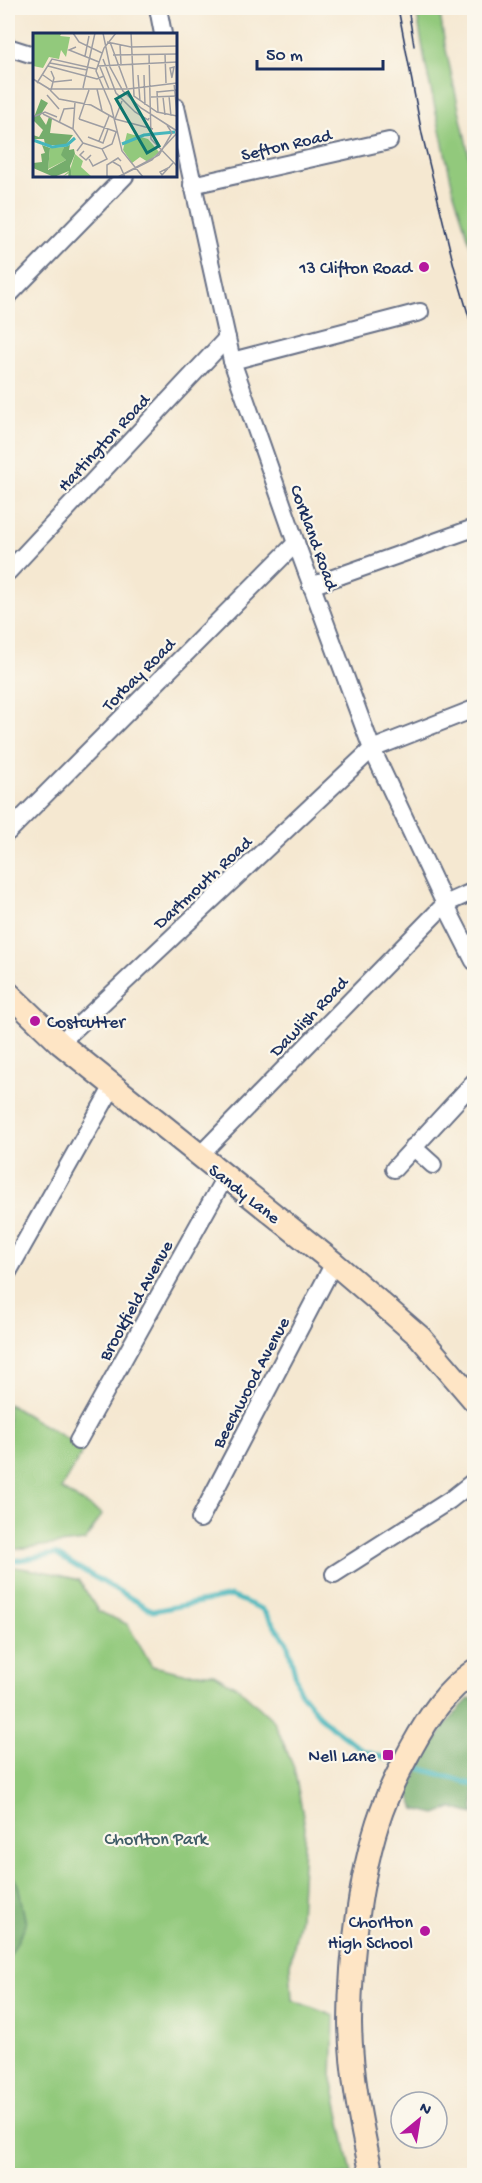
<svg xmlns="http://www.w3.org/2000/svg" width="482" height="2183" viewBox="0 0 482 2183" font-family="'Gochi Hand',sans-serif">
  <rect width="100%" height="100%" fill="#fbf7ec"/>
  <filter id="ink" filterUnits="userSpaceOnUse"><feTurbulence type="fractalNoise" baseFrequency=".0167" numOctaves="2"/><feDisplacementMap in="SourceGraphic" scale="12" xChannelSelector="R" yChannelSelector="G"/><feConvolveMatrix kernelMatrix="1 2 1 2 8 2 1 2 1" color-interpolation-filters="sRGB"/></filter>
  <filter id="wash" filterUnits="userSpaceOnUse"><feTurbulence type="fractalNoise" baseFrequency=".008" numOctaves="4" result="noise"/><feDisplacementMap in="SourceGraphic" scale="24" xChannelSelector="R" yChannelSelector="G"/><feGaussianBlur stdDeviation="1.35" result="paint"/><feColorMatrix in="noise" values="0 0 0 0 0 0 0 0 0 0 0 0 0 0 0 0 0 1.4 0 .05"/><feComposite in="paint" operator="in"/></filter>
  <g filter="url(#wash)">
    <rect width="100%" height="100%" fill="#f5e8d1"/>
    <g fill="#92c97c" stroke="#567c6d" stroke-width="1.5">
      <polygon points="416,8 439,8 445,45 474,178 474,256 454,193 426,67"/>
      <polygon points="8,1404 84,1449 61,1489 102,1514 85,1541 8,1550"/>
      <polygon points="15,1567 52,1573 79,1580 98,1611 127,1624 152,1666 184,1673 212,1673 238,1688 274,1721 294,1768 305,1826 300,1918 290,1964 292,2000 334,2016 332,2079 352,2175 8,2175 8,1569"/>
    </g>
    <g fill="#75ad6c" stroke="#486e65" stroke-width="1.5">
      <path d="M470 1698 474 1700V1814L452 1808 436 1814 415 1809 408 1792C425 1757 441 1725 470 1698Z"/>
      <polygon points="8,1867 18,1885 26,1924 8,1960"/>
    </g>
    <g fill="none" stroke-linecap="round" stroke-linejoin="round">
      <g stroke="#46b6bc" stroke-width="5">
        <polyline points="8,1562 55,1554 153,1611 231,1596 262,1609 287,1642 299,1690 322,1719 362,1750 398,1762"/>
        <polyline points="410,1765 474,1785"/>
      </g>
    </g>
  </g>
  <g filter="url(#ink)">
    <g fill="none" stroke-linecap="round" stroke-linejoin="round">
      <g stroke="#677086" stroke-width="20">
        <g id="street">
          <polyline points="158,8 163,34"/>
          <polyline points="8,47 30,54"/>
          <polyline points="176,107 232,361 296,543 372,749 445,904 474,961"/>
          <polyline points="192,185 389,141"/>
          <polyline points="8,296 125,176"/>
          <polyline points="232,361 420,312"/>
          <polyline points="8,572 227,338"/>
          <polyline points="311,586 474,528"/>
          <polyline points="8,832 296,543"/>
          <polyline points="60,1043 372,749 474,709"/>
          <polyline points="413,1147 433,1165"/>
          <polyline points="199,1156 445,904 474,891"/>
          <polyline points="394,1169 474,1082"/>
          <polyline points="8,1272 113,1086"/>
          <polyline points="78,1441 225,1177"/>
          <polyline points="200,1519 334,1263"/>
          <polyline points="334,1574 450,1500 474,1481"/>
        </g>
      </g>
      <g stroke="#677086" stroke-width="26">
        <g id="secondary">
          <polyline points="8,993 60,1043 334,1263 390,1311 420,1337 474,1400"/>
          <path d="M372 2176C361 2125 351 2075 350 2023 350 1958 361 1860 386 1800 393 1782 403 1764 412 1747 429 1716 445 1692 474 1671"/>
        </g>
      </g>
      <use href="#street" stroke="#fff" stroke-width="16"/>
      <use href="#secondary" stroke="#fee5c5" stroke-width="22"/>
      <g stroke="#1b2f5e" stroke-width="1.5">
        <polyline points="398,8 422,134 454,266 474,334"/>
        <polyline points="408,8 414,46"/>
      </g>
    </g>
  </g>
  <g fill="#b5179e" stroke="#fbf7ec" stroke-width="2">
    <circle cx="424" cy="267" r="6"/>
    <circle cx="35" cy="1021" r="6"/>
    <rect x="382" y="1749" width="12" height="12" rx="3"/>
    <circle cx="425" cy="1931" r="6"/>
  </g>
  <g text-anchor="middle" stroke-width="4.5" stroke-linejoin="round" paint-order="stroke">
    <g font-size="18" fill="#1b2f5e" stroke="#fbf7ec">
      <text transform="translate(286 144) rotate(-13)" y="6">Sefton Road</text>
      <text transform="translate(103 442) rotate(-47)" y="6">Hartington Road</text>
      <text transform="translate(315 537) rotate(70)" y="6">Corkland Road</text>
      <text transform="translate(138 674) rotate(-45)" y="6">Torbay Road</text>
      <text transform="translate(202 882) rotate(-43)" y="6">Dartmouth Road</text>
      <text transform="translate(308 1016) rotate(-46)" y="6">Dawlish Road</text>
      <text transform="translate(245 1193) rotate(38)" y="6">Sandy Lane</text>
      <text transform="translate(135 1300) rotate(-61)" y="6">Brookfield Avenue</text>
      <text transform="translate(250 1382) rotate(-62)" y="6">Beechwood Avenue</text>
    </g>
    <g font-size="18" fill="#1b2f5e" stroke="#fbf7ec" text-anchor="end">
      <text x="412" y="273">13 Clifton Road</text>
      <text x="47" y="1027" text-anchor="start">Costcutter</text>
      <text x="376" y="1761">Nell Lane</text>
      <text x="413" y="1927">Chorlton<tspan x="413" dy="21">High School</tspan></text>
    </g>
    <g font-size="18" fill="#3f5d67" stroke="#fbf7ec">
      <text x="156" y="1844">Chorlton Park</text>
    </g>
  </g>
  <g transform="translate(33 33)">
    <rect width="144" height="144" fill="#f5e8d1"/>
    <path d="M0 0H29L27 3 37 4 33 24 28 17 26 26 16 24 10 35 0 33ZM94 100 115 106 126 119 115 129 107 124 99 130 90 117ZM31 114 29 122 33 127 15 136 17 115ZM42 121 50 128 48 134 59 144H39L38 139 29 144 37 137Z" fill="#92c97c"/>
    <path d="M3 66H8L15 70 7 83 13 92 16 84 19 86 17 100 40 102 33 112H12L11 106H0V102L6 104 10 97 0 87 8 66ZM9 112 17 115 15 137 33 127 28 122 31 114 37 112 36 117 41 116 42 121 37 133 39 144H35L36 138 21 144 0 135V130L9 129 8 121 12 120Z" fill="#75ad6c"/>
    <path fill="none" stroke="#46b6bc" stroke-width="3" d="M0 107 19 114 34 112 42 105M89 111 111 102 142 99"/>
    <path fill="none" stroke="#9e9ea3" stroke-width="1.5" d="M40 0 46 9 69 20M70 0 77 34 90 58 108 75 144 98M83 0 71 15 63 38 78 73 89 118 110 144M98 0 101 63 124 79 144 83M74 9 98 14 144 13M77 9 94 55M87 12 88 31M43 14 36 17 66 29M116 21 118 106 144 133M132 21 133 50M80 22 144 21M52 23 56 3M70 26 83 60 102 79 115 87 116 85M17 30 54 37M15 33 64 46 71 43M65 33 144 29M67 34 76 56M18 38 21 45 18 57M10 42 20 49 39 47M105 42 107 68M111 42 112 72M139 44 141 34 137 35 139 45M0 46 18 57M4 50 19 26 63 36M141 50 144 81M50 55 62 0M15 56H95L144 50M64 56 69 78M17 57 26 66 58 72 81 85M124 58 125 79M124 59 144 57M14 62 26 76M136 63 138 83M118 64 144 63M130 64 132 82M42 69 40 96 50 110 44 118M10 81 40 96M0 84 12 79 24 84M46 86 84 99M46 86 56 57M82 86 120 96M82 86 89 68M26 90 31 76 42 75M55 104 70 110 75 96M66 108 76 83M50 110 69 116 79 111 83 99M51 118 47 122 53 127 58 122M56 126 60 133 74 126 69 116M80 129 87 133 92 144M137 134 127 139 129 142 140 130M74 144V132L85 125 88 128M85 144 119 127 144 100M85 144 126 122 139 100 134 92"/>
    <path fill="#0f766e" fill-opacity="0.15" stroke="#0f766e" stroke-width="3" d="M95 59 126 113 114 120 83 66Z"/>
    <rect width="144" height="144" fill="none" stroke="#1b2f5e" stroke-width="3"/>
  </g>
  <rect width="482" height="2183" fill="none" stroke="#fbf7ec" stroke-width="30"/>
  <g transform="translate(419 2120) rotate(30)"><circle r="28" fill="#fbf7ec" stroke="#a1a7b3" stroke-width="1.5"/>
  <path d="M0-4.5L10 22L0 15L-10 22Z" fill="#b5179e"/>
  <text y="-9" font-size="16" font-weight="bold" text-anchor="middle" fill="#1b2f5e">N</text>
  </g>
  <path d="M257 60v9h126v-9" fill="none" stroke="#1b2f5e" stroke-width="3"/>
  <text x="266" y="60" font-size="18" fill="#1b2f5e" stroke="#fbf7ec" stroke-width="4.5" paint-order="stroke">50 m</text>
</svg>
